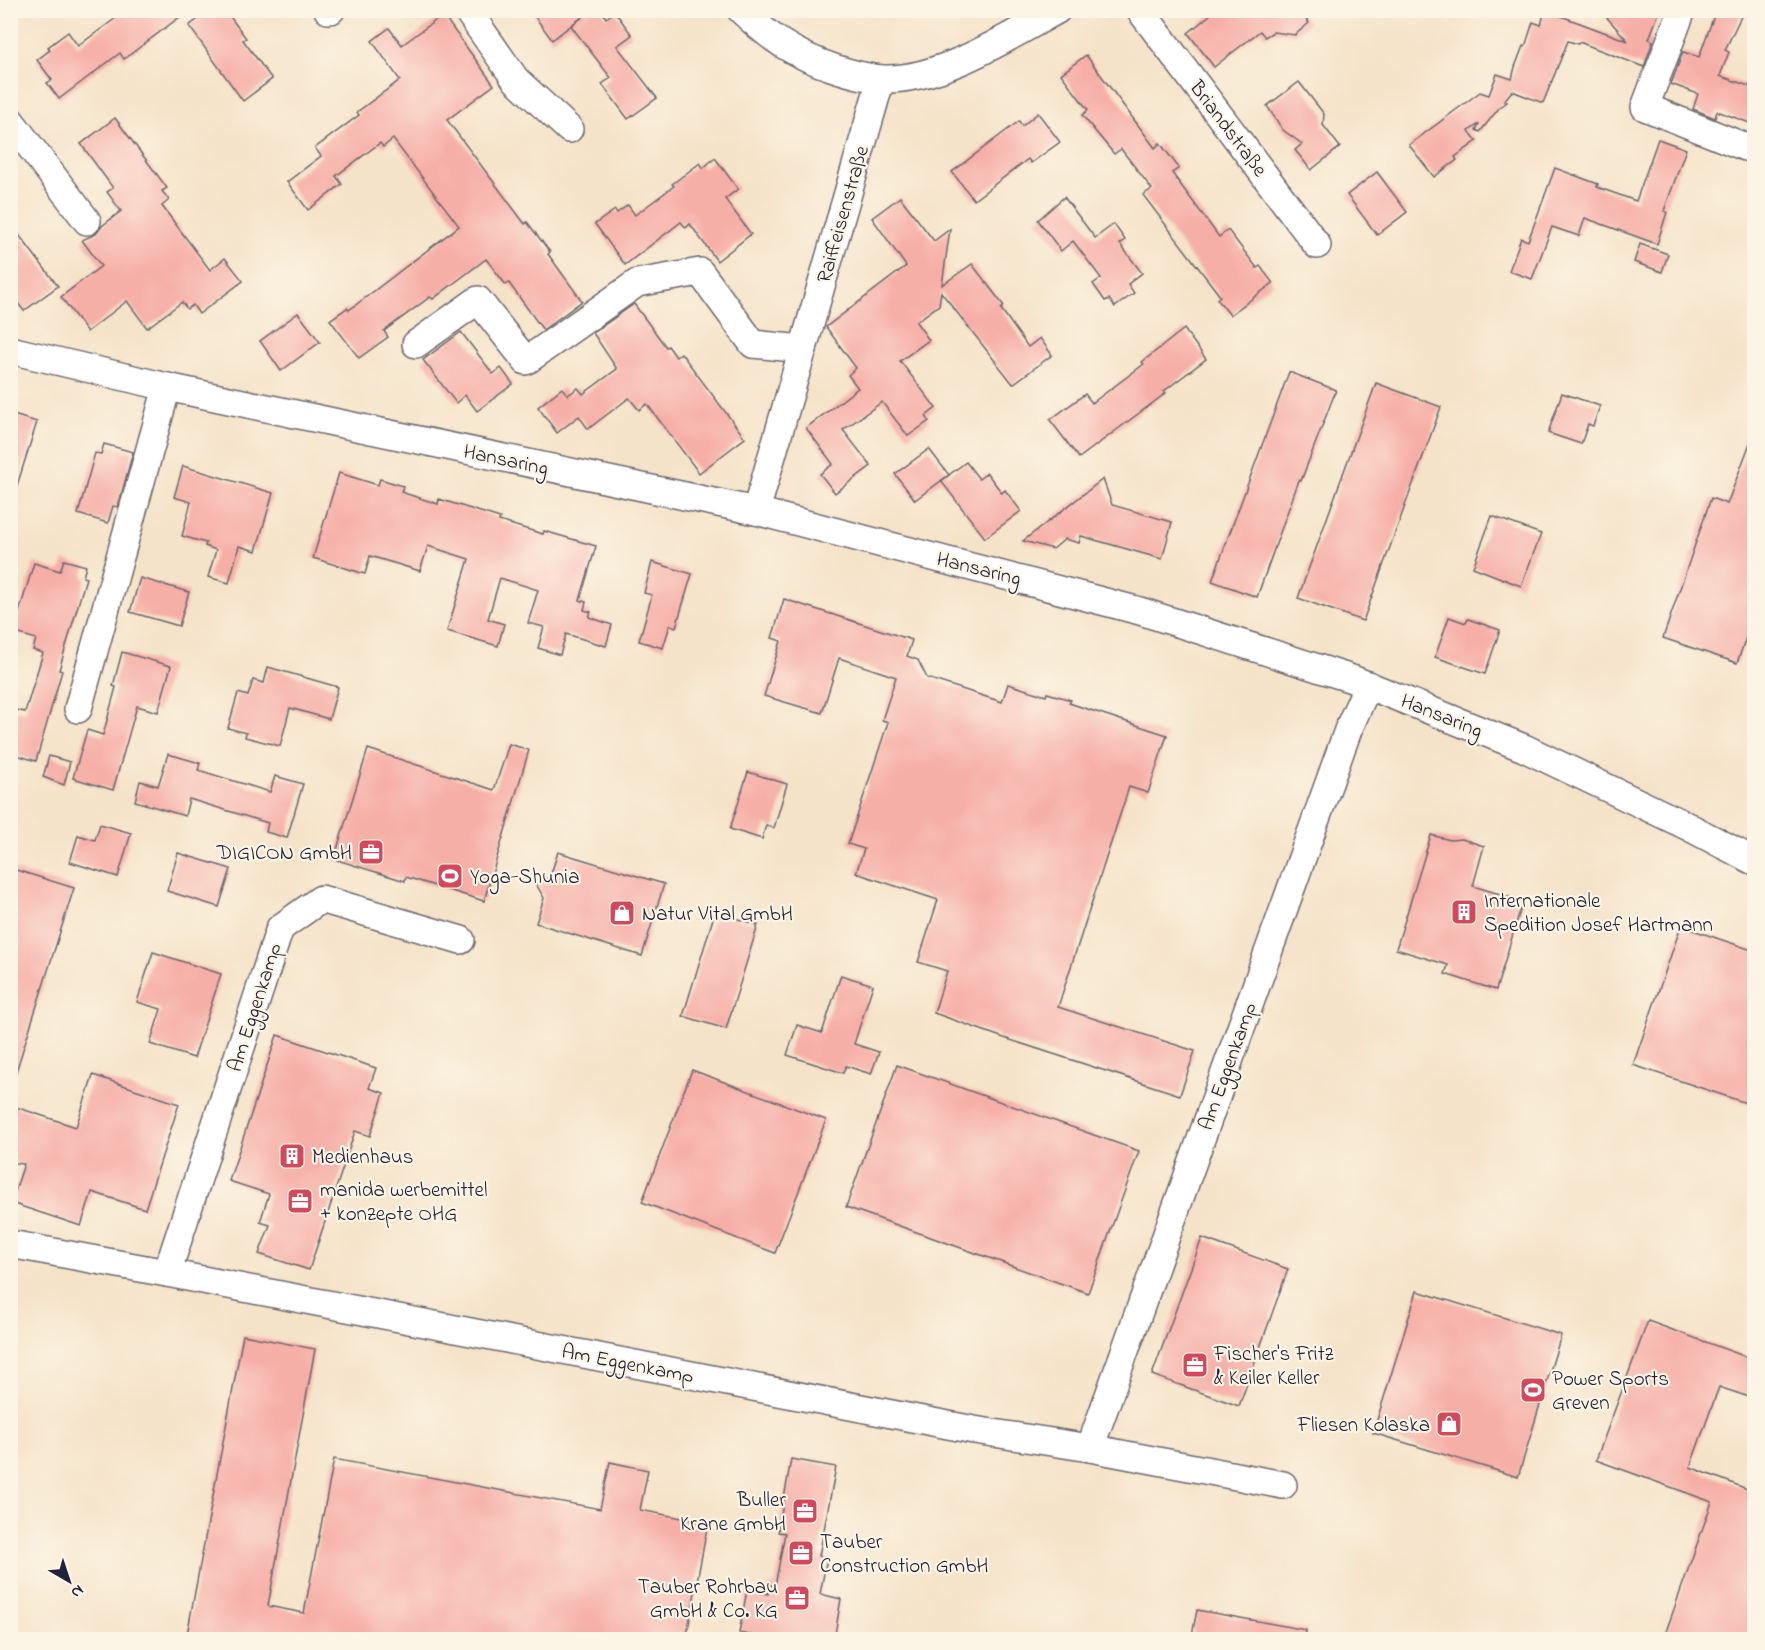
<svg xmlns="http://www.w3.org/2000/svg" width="1765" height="1650" viewBox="0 0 1765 1650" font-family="'Indie Flower',sans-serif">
  <rect width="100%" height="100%" fill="#fcf5e5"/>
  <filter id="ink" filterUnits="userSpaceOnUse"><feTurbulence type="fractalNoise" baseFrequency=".0167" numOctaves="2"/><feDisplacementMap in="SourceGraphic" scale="12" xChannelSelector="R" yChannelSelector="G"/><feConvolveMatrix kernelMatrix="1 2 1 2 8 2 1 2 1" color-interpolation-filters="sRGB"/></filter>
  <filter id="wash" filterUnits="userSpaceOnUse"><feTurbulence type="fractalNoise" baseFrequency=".008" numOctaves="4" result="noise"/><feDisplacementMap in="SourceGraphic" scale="24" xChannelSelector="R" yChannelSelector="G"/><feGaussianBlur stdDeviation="1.35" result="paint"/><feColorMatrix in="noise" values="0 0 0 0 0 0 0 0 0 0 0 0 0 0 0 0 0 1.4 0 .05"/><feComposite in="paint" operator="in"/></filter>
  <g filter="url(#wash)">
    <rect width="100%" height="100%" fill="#f5e3c9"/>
    <g id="blocks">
      <g fill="#f6afa7">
        <polygon points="127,10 189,10 124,59 120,53 59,99 47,83 52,80 37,60 50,50 48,47 68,32 78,46"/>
        <polygon points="210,10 225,10 246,38 243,40 272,79 243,101 189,26"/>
        <polygon points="530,10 591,10 552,40"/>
        <polygon points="592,10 601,10 606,18 615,12 632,35 617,46 657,98 628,119 602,84 611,78 571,26"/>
        <polygon points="1216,10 1299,10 1309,23 1295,35 1273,32 1265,37 1260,31 1214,67 1188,33"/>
        <polygon points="1545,10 1628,41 1600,10 1660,10 1649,39 1653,41 1644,67 1579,42 1578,44 1568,41 1543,103 1512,91 1504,101 1507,102 1499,108 1480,132 1476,130 1479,124 1469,131 1477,141 1455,157 1457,160 1434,177 1409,145 1480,92 1489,95 1497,74 1512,79 1515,67 1523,46 1525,47 1533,22 1541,25"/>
        <polygon points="1716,10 1744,10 1725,50 1729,52 1720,76 1755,88 1755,125 1717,111 1715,118 1693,109 1698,94 1671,84 1683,52 1699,57"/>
        <polygon points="443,15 494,85 447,120 525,224 527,222 550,252 548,254 582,301 543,330 509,283 506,285 486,259 433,299 430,297 384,331 388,337 359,358 330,320 347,308 349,310 459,226 393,139 383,147 380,143 336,176 342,184 308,210 287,182 321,156 315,148 359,115 357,112 400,80 372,41 389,28 402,45"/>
        <polygon points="1086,55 1155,148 1160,143 1179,168 1172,173 1219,237 1228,230 1257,268 1260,266 1273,283 1230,315 1217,299 1220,296 1143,195 1152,189 1121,149 1114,154 1082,115 1088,110 1061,74"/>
        <polygon points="1299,82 1324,114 1323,125 1340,147 1311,170 1295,150 1302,144 1283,130 1267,106"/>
        <polygon points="1038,113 1060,142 1031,163 1028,159 974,200 952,172 1019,121 1022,126"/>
        <polygon points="115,118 167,188 162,191 169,200 162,206 210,270 225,258 243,281 199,314 193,305 187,309 182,302 147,328 127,301 87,332 61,297 101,266 82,240 96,234 102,226 121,211 107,192 113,188 81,144"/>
        <polygon points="1658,139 1686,149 1664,211 1667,212 1657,244 1585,218 1579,236 1552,227 1532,279 1509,271 1521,238 1528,241 1555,168 1598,184 1597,187 1636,201"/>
        <polygon points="715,158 738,189 725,199 751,234 717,261 690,224 686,228 681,222 625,265 595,224 615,210 617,213 628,205 635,215 674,186 672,184 700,163 703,168"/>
        <polygon points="1377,172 1407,212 1377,235 1347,195"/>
        <polygon points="900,197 934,241 950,229 942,285 972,264 1004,306 1001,309 1028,347 1040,338 1052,355 1013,384 941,292 939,305 916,322 929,340 900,361 936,408 926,416 929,421 908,436 882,402 843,430 871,466 835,493 820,474 833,464 806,428 858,388 848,375 856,368 826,327 906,266 872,218"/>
        <polygon points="1064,197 1095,238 1114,224 1125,240 1120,244 1142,273 1128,284 1134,293 1115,307 1109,299 1105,301 1093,284 1101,278 1073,241 1061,251 1038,220"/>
        <polygon points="10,223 58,286 24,311 10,293"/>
        <polygon points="1640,244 1668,254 1662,272 1634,262"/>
        <polygon points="634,304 666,347 668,346 676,357 681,353 745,438 699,473 647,404 639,410 629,398 588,429 579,416 557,433 538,407 562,388 568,395 578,388 583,394 617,369 593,333"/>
        <polygon points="298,313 320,342 281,371 260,341"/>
        <polygon points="1184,329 1206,359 1164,391 1166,393 1079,458 1050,420 1085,394 1092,403 1144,364 1142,362"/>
        <polygon points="461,332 493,374 501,368 513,384 477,411 465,395 456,403 423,360"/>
        <polygon points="1289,372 1336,390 1301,481 1299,480 1257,597 1212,581"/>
        <polygon points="1376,383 1441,407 1363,621 1298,598"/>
        <polygon points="1562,393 1600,406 1593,426 1588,424 1581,444 1548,433"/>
        <polygon points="10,414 37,422 15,492 10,492"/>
        <polygon points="1753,435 1755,435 1755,612 1737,663 1663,638 1711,498 1727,504"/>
        <polygon points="104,444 133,452 118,507 113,506 108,523 78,514 95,453 101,454"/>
        <polygon points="929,449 949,475 915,500 895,474"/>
        <polygon points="966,462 979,479 987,473 1002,493 1005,490 1021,511 985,538 941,481"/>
        <polygon points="183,466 273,493 256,551 239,546 229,583 208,577 216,550 205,546 206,543 182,536 191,502 174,497"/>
        <polygon points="339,473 378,485 380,479 403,486 401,492 438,504 439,499 500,518 499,521 543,534 544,531 596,546 580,600 586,602 584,610 591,612 589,617 612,625 606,646 566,634 560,655 538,648 544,627 528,623 538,590 500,578 488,619 504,624 498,646 447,631 469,559 428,546 420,571 370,556 365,574 313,558"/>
        <polygon points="1103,479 1112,505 1172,522 1162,559 1081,536 1079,543 1065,539 1053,549 1023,541"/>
        <polygon points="1492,516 1541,534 1521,586 1473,567"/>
        <polygon points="64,560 86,566 83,577 86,578 59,670 62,671 36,761 10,753 10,727 16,710 25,712 43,653 33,650 36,639 13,632 34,563 60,571"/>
        <polygon points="652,562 692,574 676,627 670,625 663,648 639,641 652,595 644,593"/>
        <polygon points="140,578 189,592 179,626 130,612"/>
        <polygon points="784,599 912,640 907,656 918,660 927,678 1002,702 1008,684 1046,696 1047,693 1071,700 1069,703 1167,735 1148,793 1129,787 1058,1007 1195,1051 1180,1095 1004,1038 934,1013 947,971 918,962 938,900 856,873 864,849 848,844 888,722 882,720 896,677 839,658 822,713 764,696 781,641 772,638"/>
        <polygon points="1449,617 1466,623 1468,619 1500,630 1485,674 1435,657"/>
        <polygon points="122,652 171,666 158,712 137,706 113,790 73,778 87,730 103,735 116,687 113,686"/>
        <polygon points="268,667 338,687 329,719 290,708 280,746 245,737 246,733 228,728 238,693 248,696 253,680 264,683"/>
        <polygon points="509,744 529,750 484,901 406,877 405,881 334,859 368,749 494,790"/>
        <polygon points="168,754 200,763 198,770 270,792 275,776 303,784 287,838 266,832 268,823 189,799 185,816 135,801 140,781 158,786"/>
        <polygon points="49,756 70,762 64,785 43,777"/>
        <polygon points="748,772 787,784 774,828 766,825 762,839 730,829"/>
        <polygon points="100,824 131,833 118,877 70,862 78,835 95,840"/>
        <polygon points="1431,835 1450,840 1462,839 1484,846 1473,886 1523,901 1496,990 1445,974 1448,965 1396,949"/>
        <polygon points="558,852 664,884 642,956 536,923 544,898 536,884 550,877"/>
        <polygon points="178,853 231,869 219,907 167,891"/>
        <polygon points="10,868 74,888 15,1075 10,1074"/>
        <polygon points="715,912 758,925 726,1029 683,1016"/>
        <polygon points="1681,926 1755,951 1755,1106 1633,1065"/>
        <polygon points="153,952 221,974 194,1058 150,1044 161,1009 137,1002"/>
        <polygon points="841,975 873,985 854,1044 879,1052 871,1074 846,1066 843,1073 787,1055 797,1025 822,1033"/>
        <polygon points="277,1035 376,1068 369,1088 384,1093 370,1136 355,1131 309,1270 259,1254 270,1225 260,1222 269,1194 229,1181"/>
        <polygon points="897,1065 1139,1151 1088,1293 846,1207"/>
        <polygon points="692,1070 826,1120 775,1253 642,1202"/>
        <polygon points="93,1075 179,1104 145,1209 92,1192 81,1226 11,1203 24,1164 10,1162 10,1105 76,1127"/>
        <polygon points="1202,1238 1288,1269 1239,1406 1152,1375"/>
        <polygon points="1417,1291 1561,1335 1518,1477 1373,1433"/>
        <polygon points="1648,1321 1755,1360 1755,1399 1719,1387 1690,1467 1755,1492 1755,1613 1745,1640 1663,1640 1712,1502 1596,1460"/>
        <polygon points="243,1335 315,1349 268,1606 304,1613 334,1459 600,1509 610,1462 648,1470 640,1510 708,1523 686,1640 186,1640"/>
        <polygon points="791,1459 836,1467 819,1556 827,1558 820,1594 841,1599 834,1640 775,1640 739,1633 747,1590 768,1594 770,1585 775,1586 785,1533 778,1532"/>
        <polygon points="1197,1610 1306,1630 1305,1640 1191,1640"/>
      </g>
    </g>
  </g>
  <g filter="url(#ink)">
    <use href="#blocks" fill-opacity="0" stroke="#6c666d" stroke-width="1.5"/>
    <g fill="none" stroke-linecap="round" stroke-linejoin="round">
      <g stroke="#6c666d" stroke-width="30">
        <g id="minor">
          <polyline points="328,10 331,10"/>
          <polyline points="467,10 516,80 569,129"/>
          <path d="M741 10C771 39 795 55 834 68 849 73 867 78 883 79 940 81 1008 37 1057 10"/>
          <polyline points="1140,10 1317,245"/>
          <polyline points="1682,10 1645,107 1745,147"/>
          <polyline points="10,120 87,221"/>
          <polyline points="416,344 478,300 526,361 637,283 700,272 753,344 803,349"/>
          <polyline points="10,350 167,387 78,709"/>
          <polyline points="167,387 756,511 1140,611 1352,679 1524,748 1689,827 1754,861"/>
          <polyline points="756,511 881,79"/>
          <polyline points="10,1244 167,1273 280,928 321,899 461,940"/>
          <polyline points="167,1273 974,1430 1090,1448 1348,730 1368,685"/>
          <polyline points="1090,1448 1283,1485"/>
        </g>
      </g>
      <use href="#minor" stroke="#fff" stroke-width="27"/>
    </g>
  </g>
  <defs>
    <g id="office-square" transform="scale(1.35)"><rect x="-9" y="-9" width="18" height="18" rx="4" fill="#d1495b" stroke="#fcf5e5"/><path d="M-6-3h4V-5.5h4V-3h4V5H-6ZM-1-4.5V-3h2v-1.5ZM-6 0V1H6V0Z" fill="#fff"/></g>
    <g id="stadium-square" transform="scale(1.35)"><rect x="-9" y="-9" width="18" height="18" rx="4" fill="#d1495b" stroke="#fcf5e5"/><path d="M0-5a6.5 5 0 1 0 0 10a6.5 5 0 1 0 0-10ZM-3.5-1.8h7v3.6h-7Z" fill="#fff"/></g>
    <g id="building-square" transform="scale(1.35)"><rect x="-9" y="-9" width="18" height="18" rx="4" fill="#d1495b" stroke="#fcf5e5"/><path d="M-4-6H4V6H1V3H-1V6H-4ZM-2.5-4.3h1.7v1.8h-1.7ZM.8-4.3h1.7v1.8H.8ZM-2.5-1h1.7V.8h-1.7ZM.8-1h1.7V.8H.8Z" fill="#fff"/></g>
    <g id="shop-square" transform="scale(1.35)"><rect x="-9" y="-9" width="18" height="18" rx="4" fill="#d1495b" stroke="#fcf5e5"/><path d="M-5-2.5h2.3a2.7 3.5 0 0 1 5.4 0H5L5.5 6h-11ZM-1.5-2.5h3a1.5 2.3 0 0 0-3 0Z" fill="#fff"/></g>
  </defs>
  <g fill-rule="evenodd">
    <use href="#office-square" x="371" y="852"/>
    <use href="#stadium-square" x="450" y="876"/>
    <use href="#building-square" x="1464" y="912"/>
    <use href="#shop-square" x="622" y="913"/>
    <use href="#building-square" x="292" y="1156"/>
    <use href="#office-square" x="300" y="1201"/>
    <use href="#office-square" x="1195" y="1365"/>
    <use href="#stadium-square" x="1533" y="1390"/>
    <use href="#shop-square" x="1449" y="1424"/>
    <use href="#office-square" x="805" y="1511"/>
    <use href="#office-square" x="801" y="1553"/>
    <use href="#office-square" x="797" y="1598"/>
  </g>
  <g text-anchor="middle" stroke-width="4.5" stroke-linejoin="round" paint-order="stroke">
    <g font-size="21" fill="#22223b" stroke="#fcf5e5">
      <text transform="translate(1229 128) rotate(53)" y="7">Briandstraße</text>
      <text transform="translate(842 214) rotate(-74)" y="7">Raiffeisenstraße</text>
      <text transform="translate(506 459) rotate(12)" y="7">Hansaring</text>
      <text transform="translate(979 568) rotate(14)" y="7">Hansaring</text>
      <text transform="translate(1442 715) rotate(22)" y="7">Hansaring</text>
      <text transform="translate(254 1007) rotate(-72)" y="7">Am Eggenkamp</text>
      <text transform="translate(1227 1066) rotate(-70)" y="7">Am Eggenkamp</text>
      <text transform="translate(628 1363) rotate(11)" y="7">Am Eggenkamp</text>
    </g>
    <g font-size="21" fill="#22223b" stroke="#fcf5e5" text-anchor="start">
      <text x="352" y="859" text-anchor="end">DIGICON GmbH</text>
      <text x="470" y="883">Yoga-Shunia</text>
      <text x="1484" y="907">Internationale<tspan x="1484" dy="24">Spedition Josef Hartmann</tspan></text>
      <text x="642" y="920">Natur Vital GmbH</text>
      <text x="312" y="1163">Medienhaus</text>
      <text x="320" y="1196">manida werbemittel<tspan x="320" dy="24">+ konzepte OHG</tspan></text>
      <text x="1214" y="1360">Fischer's Fritz<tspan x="1214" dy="24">&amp; Keiler Keller</tspan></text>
      <text x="1552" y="1385">Power Sports<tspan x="1552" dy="24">Greven</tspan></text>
      <text x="1430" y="1431" text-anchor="end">Fliesen Kolaska</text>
      <text x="786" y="1506" text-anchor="end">Buller<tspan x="786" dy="24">Krane GmbH</tspan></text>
      <text x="820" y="1548">Tauber<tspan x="820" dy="24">Construction GmbH</tspan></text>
      <text x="778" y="1593" text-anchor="end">Tauber Rohrbau<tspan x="778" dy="24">GmbH &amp; Co. KG</tspan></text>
    </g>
  </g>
  <rect width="1765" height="1650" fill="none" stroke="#fcf5e5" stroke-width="36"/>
  <g transform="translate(69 1581) rotate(141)" stroke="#fcf5e5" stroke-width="4.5" paint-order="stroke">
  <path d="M0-4.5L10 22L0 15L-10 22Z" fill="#22223b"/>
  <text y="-9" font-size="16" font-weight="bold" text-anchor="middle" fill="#22223b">N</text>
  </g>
</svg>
